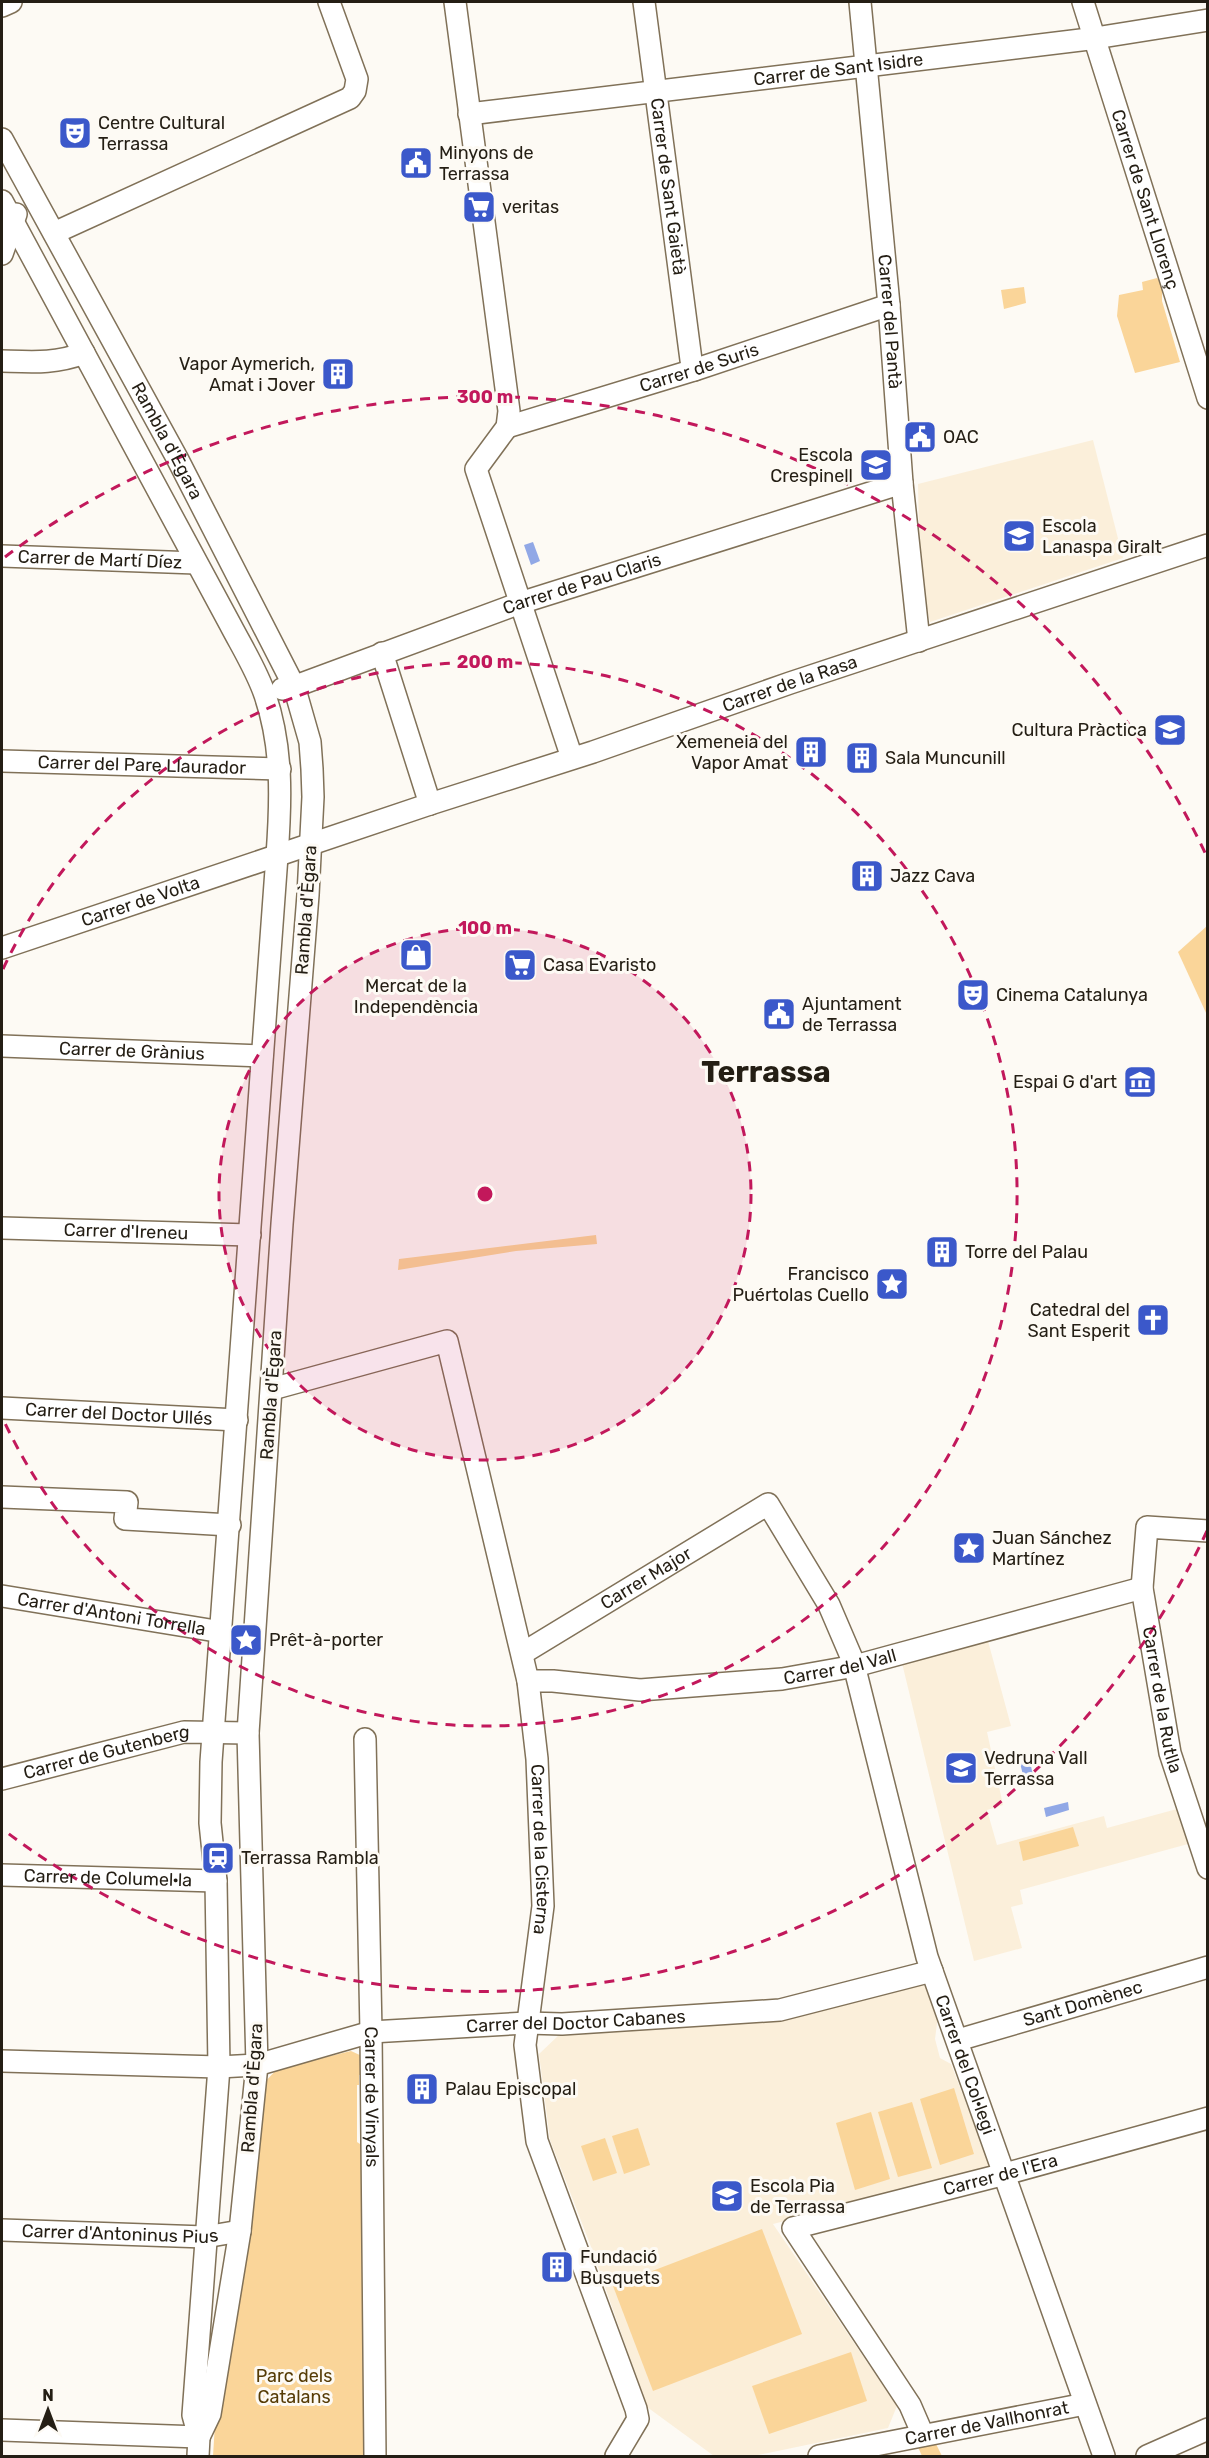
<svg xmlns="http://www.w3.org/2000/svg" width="1209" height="2458" viewBox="0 0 1209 2458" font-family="Rubik,sans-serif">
  <rect width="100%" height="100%" fill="#fdfaf4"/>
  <g fill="#fbefda">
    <polygon points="1093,440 1123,558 930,622 920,577 918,484"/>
    <polygon points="988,1641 1011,1726 987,1732 1003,1805 987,1810 997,1845 1104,1816 1107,1828 1177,1809 1188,1844 1020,1890 1023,1904 1011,1907 1022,1948 974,1961 902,1663"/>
    <polygon points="918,1983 926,1987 938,2016 935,2039 940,2058 951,2064 991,2168 773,2224 897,2406 888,2428 753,2456 714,2456 647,2407 590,2244 550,2140 539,2054 560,2034 782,2021"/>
  </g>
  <g fill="#fad599">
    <polygon points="1157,278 1162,284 1162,301 1180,362 1135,373 1117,316 1119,295 1143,290 1142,282"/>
    <polygon points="1024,287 1026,303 1004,309 1001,290"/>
    <polygon points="1207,926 1207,1015 1178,952"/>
    <polygon points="596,1235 597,1244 516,1251 398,1270 399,1259"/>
    <polygon points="1073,1827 1079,1846 1023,1861 1019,1842"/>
    <polygon points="351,2051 362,2056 362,2075 359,2075 359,2085 357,2085 357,2142 363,2146 365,2456 213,2456 215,2424 256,2188 264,2083 277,2069"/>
    <polygon points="954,2088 974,2154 940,2165 920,2099"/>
    <polygon points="912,2102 932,2168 898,2177 878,2112"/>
    <polygon points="871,2112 890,2179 855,2190 836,2123"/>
    <polygon points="638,2128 650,2165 624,2174 612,2136"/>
    <polygon points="605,2138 617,2173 593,2181 581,2146"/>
    <polygon points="762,2229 802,2334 653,2391 613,2286"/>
    <polygon points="851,2352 867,2401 769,2434 752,2386"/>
    <polygon points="935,2442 942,2456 922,2456 917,2445"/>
  </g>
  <g fill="#91a8e6">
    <polygon points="533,542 540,561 531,565 524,545"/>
    <polygon points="1028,1753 1035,1784 1026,1787 1018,1755"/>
    <polygon points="1068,1802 1069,1810 1046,1817 1044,1808"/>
  </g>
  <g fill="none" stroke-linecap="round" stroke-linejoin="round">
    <g stroke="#807158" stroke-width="24">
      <g id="street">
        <polyline points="455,2 509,411 507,427 476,469 572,758"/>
        <path id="s1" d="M644 2 691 360 694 370"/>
        <path id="s2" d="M860 2 889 305 902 483 919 641"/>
        <path id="s3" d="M1083 2 1208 398"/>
        <polyline points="2,6 11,2"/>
        <path id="s4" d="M469 114 1089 39 1208 20"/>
        <path id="s5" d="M2 139 177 458 294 686 310 742 312 769 313 797 308 895 282 1224 248 1733 257 2065 240 2231 210 2414 199 2437"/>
        <path d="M2 201 230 624C242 647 257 671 265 695 283 748 281 801 277 856L211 1762 210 1823 216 1881 219 2067 193 2415 199 2437 198 2456"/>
        <polyline points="54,233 350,98 355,91 357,79 329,2"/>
        <polyline points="2,254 16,214"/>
        <path d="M2 361C33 362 55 364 84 353"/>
        <path id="s6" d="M507 427 694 370 889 305"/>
        <path id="s7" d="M2 556 196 563"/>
        <polyline points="382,653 430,804"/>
        <path id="s8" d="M282 689 301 684 520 603 902 483"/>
        <path id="s9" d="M2 761 280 769"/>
        <path id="s10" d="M2 948 430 804 593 752 790 683 1208 545"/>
        <path id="s11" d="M2 1046 262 1056"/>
        <path id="s12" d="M2 1228 250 1235"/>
        <path id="s13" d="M272 1389 447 1341 528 1681 537 1759 543 1906 525 2045 537 2141 636 2409 638 2419 616 2456"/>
        <path id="s14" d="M2 1408 237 1420"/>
        <polyline points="2,1497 127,1502 125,1519 230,1525"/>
        <path id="s15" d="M1208 1531 1147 1527 1142 1588 1170 1753 1208 1868"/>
        <path id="s16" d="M2 1596 222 1632"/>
        <path id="s17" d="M523 1653 768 1504 829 1605 853 1661 927 1957 1104 2456"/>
        <path id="s18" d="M528 1681H553L640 1690 782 1679 855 1666 1142 1588"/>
        <path id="s19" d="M365 1739 371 2032 375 2456"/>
        <path id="s20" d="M2 1779 184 1732 248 1733"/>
        <path id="s21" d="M2 1875 216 1881"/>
        <path id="s22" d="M958 2040 1208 1967"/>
        <path id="s23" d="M2 2061 219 2067 257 2065 371 2032 527 2023 562 2024 780 2010 932 1971"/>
        <path id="s24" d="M2 2230 205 2237 240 2231"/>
        <polyline points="2,2430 199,2437"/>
        <path id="s25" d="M923 2435 910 2405 793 2228 1005 2174 1208 2118"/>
        <path id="s26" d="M819 2456 1085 2404"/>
        <polyline points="1147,2456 1208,2429"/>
      </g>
    </g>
    <use href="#street" stroke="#fff" stroke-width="21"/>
  </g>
  <circle cx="485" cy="1194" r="266" fill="#c2185b" fill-opacity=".12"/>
  <g fill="none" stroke="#c2185b" stroke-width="3" stroke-dasharray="10 8">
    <circle cx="485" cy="1194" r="266"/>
    <path d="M3 969A532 532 0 1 1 3 1419"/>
    <path d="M1207 1531A797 797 0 0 1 5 1831M5 557A797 797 0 0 1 1207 857"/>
  </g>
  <defs>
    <g id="theatre-square" transform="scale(1.725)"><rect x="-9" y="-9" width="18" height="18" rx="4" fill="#3b58ca" stroke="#fdfaf4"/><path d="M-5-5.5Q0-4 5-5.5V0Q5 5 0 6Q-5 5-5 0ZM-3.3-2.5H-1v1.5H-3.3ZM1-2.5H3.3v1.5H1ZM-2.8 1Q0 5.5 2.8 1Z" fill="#fff"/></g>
    <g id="civic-square" transform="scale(1.725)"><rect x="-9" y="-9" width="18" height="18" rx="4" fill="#3b58ca" stroke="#fdfaf4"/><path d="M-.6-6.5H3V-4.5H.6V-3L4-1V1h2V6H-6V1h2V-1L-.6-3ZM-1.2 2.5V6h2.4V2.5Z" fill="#fff"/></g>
    <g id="supermarket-square" transform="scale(1.725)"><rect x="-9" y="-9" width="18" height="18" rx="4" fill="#3b58ca" stroke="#fdfaf4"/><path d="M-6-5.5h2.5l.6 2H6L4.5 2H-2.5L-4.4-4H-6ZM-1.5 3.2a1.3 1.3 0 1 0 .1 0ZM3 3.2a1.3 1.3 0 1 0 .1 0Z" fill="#fff"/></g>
    <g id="building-square" transform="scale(1.725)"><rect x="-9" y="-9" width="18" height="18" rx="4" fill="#3b58ca" stroke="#fdfaf4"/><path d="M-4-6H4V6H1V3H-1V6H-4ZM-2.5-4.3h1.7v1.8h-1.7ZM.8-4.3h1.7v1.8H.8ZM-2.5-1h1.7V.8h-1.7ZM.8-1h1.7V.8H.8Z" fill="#fff"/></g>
    <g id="school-square" transform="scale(1.725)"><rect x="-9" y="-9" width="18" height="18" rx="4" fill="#3b58ca" stroke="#fdfaf4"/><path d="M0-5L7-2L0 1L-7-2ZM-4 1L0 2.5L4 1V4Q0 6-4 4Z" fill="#fff"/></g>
    <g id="shop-square" transform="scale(1.725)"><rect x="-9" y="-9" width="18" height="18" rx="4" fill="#3b58ca" stroke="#fdfaf4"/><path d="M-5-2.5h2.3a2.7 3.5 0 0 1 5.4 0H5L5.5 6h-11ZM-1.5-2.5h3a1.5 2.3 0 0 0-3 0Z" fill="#fff"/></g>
    <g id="museum-square" transform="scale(1.725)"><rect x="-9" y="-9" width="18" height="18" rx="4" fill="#3b58ca" stroke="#fdfaf4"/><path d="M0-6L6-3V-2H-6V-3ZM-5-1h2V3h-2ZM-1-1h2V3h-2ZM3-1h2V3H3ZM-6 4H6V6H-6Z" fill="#fff"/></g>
    <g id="sight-square" transform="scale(1.725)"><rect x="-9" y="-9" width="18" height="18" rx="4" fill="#3b58ca" stroke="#fdfaf4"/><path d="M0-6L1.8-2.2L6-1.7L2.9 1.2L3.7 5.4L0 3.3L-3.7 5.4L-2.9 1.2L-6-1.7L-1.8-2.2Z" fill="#fff"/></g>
    <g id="church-square" transform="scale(1.725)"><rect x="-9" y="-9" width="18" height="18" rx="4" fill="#3b58ca" stroke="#fdfaf4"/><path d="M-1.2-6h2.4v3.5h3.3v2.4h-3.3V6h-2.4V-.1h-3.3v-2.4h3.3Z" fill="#fff"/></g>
    <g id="station-square" transform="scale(1.725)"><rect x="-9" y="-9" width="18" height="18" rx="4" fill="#3b58ca" stroke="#fdfaf4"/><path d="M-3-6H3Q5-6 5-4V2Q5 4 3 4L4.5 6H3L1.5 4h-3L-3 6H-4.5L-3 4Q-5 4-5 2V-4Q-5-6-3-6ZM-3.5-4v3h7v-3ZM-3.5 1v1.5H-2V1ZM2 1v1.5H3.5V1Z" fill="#fff"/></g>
  </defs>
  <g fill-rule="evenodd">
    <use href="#theatre-square" x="75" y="133"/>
    <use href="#civic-square" x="416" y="163"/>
    <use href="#supermarket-square" x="479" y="207"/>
    <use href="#building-square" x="338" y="374"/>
    <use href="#civic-square" x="920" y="437"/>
    <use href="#school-square" x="876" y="465"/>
    <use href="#school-square" x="1019" y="536"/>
    <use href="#school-square" x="1170" y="730"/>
    <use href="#building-square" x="811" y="752"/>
    <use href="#building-square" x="862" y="758"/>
    <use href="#building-square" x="867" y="876"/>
    <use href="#shop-square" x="416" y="955"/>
    <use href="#supermarket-square" x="520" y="965"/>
    <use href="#theatre-square" x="973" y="995"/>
    <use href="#civic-square" x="779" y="1014"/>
    <use href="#museum-square" x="1140" y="1082"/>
    <use href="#building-square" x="942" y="1252"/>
    <use href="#sight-square" x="892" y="1284"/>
    <use href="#church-square" x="1153" y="1320"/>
    <use href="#sight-square" x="969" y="1548"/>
    <use href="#sight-square" x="246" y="1640"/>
    <use href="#school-square" x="961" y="1768"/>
    <use href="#station-square" x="218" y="1858"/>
    <use href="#building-square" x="422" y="2089"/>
    <use href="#school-square" x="727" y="2196"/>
    <use href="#building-square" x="557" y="2267"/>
  </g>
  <g text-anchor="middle" stroke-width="6" stroke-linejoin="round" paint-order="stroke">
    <g font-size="18" fill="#241e14" stroke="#fdfaf4">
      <text dy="6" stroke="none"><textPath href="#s4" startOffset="372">Carrer de Sant Isidre</textPath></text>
      <text dy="6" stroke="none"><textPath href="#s1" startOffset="186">Carrer de Sant Gaietà</textPath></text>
      <text dy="6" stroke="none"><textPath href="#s3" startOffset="207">Carrer de Sant Llorenç</textPath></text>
      <text dy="6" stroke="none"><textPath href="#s2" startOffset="321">Carrer del Pantà</textPath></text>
      <text dy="6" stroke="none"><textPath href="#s6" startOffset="201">Carrer de Suris</textPath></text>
      <text dy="6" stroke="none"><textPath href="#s5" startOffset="344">Rambla d'Ègara</textPath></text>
      <text dy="6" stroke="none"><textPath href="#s7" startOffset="98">Carrer de Martí Díez</textPath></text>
      <text dy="6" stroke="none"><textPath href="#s8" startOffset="318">Carrer de Pau Claris</textPath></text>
      <text dy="6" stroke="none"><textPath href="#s10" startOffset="831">Carrer de la Rasa</textPath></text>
      <text dy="6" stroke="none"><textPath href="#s9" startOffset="140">Carrer del Pare Llaurador</textPath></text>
      <text dy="6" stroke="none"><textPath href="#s10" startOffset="146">Carrer de Volta</textPath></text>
      <text transform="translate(306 910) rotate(-86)" y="6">Rambla d'Ègara</text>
      <text dy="6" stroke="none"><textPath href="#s11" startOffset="130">Carrer de Grànius</textPath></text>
      <text dy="6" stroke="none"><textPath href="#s12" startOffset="124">Carrer d'Ireneu</textPath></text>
      <text transform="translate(271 1395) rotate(-86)" y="6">Rambla d'Ègara</text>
      <text dy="6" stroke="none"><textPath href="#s14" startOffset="117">Carrer del Doctor Ullés</textPath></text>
      <text dy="6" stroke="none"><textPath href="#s17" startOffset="144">Carrer Major</textPath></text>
      <text dy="6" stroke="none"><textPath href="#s16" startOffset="111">Carrer d'Antoni Torrella</textPath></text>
      <text dy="6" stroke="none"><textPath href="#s18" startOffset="314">Carrer del Vall</textPath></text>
      <text dy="6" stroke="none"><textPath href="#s15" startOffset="236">Carrer de la Rutlla</textPath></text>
      <text dy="6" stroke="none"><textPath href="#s20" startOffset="108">Carrer de Gutenberg</textPath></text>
      <text dy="6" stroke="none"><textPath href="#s13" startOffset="700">Carrer de la Cisterna</textPath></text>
      <text dy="6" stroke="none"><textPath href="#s21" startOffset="106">Carrer de Columel·la</textPath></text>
      <text dy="6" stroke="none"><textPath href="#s22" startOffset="130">Sant Domènec</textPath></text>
      <text dy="6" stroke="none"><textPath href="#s23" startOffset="579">Carrer del Doctor Cabanes</textPath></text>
      <text dy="6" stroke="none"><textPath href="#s17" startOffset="885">Carrer del Col·legi</textPath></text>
      <text transform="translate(252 2088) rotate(-86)" y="6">Rambla d'Ègara</text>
      <text dy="6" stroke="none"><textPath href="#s19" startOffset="358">Carrer de Vinyals</textPath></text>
      <text dy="6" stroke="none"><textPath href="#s25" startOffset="459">Carrer de l'Era</textPath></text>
      <text dy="6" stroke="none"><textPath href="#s24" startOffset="118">Carrer d'Antoninus Pius</textPath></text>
      <text dy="6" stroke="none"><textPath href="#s26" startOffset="171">Carrer de Vallhonrat</textPath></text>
    </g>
    <g font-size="18" fill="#241e14" stroke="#fdfaf4" text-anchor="start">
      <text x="98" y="129">Centre Cultural<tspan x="98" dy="21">Terrassa</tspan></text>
      <text x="439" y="159">Minyons de<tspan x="439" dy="21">Terrassa</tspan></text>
      <text x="502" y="213">veritas</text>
      <text x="315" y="370" text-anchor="end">Vapor Aymerich,<tspan x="315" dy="21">Amat i Jover</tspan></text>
      <text x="943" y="443">OAC</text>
      <text x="853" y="461" text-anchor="end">Escola<tspan x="853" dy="21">Crespinell</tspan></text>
      <text x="1042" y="532">Escola<tspan x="1042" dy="21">Lanaspa Giralt</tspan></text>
      <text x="1147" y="736" text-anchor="end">Cultura Pràctica</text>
      <text x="788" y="748" text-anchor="end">Xemeneia del<tspan x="788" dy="21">Vapor Amat</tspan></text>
      <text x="885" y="764">Sala Muncunill</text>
      <text x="890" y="882">Jazz Cava</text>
      <text x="543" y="971">Casa Evaristo</text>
      <text x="416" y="992" text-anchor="middle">Mercat de la<tspan x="416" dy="21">Independència</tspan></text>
      <text x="996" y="1001">Cinema Catalunya</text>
      <text x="802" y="1010">Ajuntament<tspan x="802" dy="21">de Terrassa</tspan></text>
      <text x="1117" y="1088" text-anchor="end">Espai G d'art</text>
      <text x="965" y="1258">Torre del Palau</text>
      <text x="869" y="1280" text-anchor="end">Francisco<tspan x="869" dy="21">Puértolas Cuello</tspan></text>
      <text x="1130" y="1316" text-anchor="end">Catedral del<tspan x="1130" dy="21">Sant Esperit</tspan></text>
      <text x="992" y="1544">Juan Sánchez<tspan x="992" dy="21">Martínez</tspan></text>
      <text x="269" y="1646">Prêt-à-porter</text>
      <text x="984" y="1764">Vedruna Vall<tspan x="984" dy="21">Terrassa</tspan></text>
      <text x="241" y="1864">Terrassa Rambla</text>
      <text x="445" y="2095">Palau Episcopal</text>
      <text x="750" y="2192">Escola Pia<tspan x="750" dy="21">de Terrassa</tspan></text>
      <text x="580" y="2263">Fundació<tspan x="580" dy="21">Busquets</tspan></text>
    </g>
    <g font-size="18" fill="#563c06" stroke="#fdfaf4">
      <text x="294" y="2382">Parc dels<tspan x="294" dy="21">Catalans</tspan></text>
    </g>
    <g font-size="30" font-weight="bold" fill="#241e14" stroke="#fdfaf4">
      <text x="766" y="1082">Terrassa</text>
    </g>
  </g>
  <circle cx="485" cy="1194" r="9" fill="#c2185b" stroke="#fdfaf4" stroke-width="3"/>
  <g font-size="18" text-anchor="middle" font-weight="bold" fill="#c2185b" stroke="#fdfaf4" stroke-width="6" stroke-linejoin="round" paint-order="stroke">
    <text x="485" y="403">300 m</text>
    <text x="485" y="668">200 m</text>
    <text x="485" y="934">100 m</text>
  </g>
  <rect width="1209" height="2458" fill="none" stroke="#241e14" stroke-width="6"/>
  <g transform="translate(48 2410)" stroke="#fdfaf4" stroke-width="4.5" paint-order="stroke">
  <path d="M0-4.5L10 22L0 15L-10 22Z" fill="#241e14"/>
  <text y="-9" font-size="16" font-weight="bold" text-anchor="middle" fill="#241e14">N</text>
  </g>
</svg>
